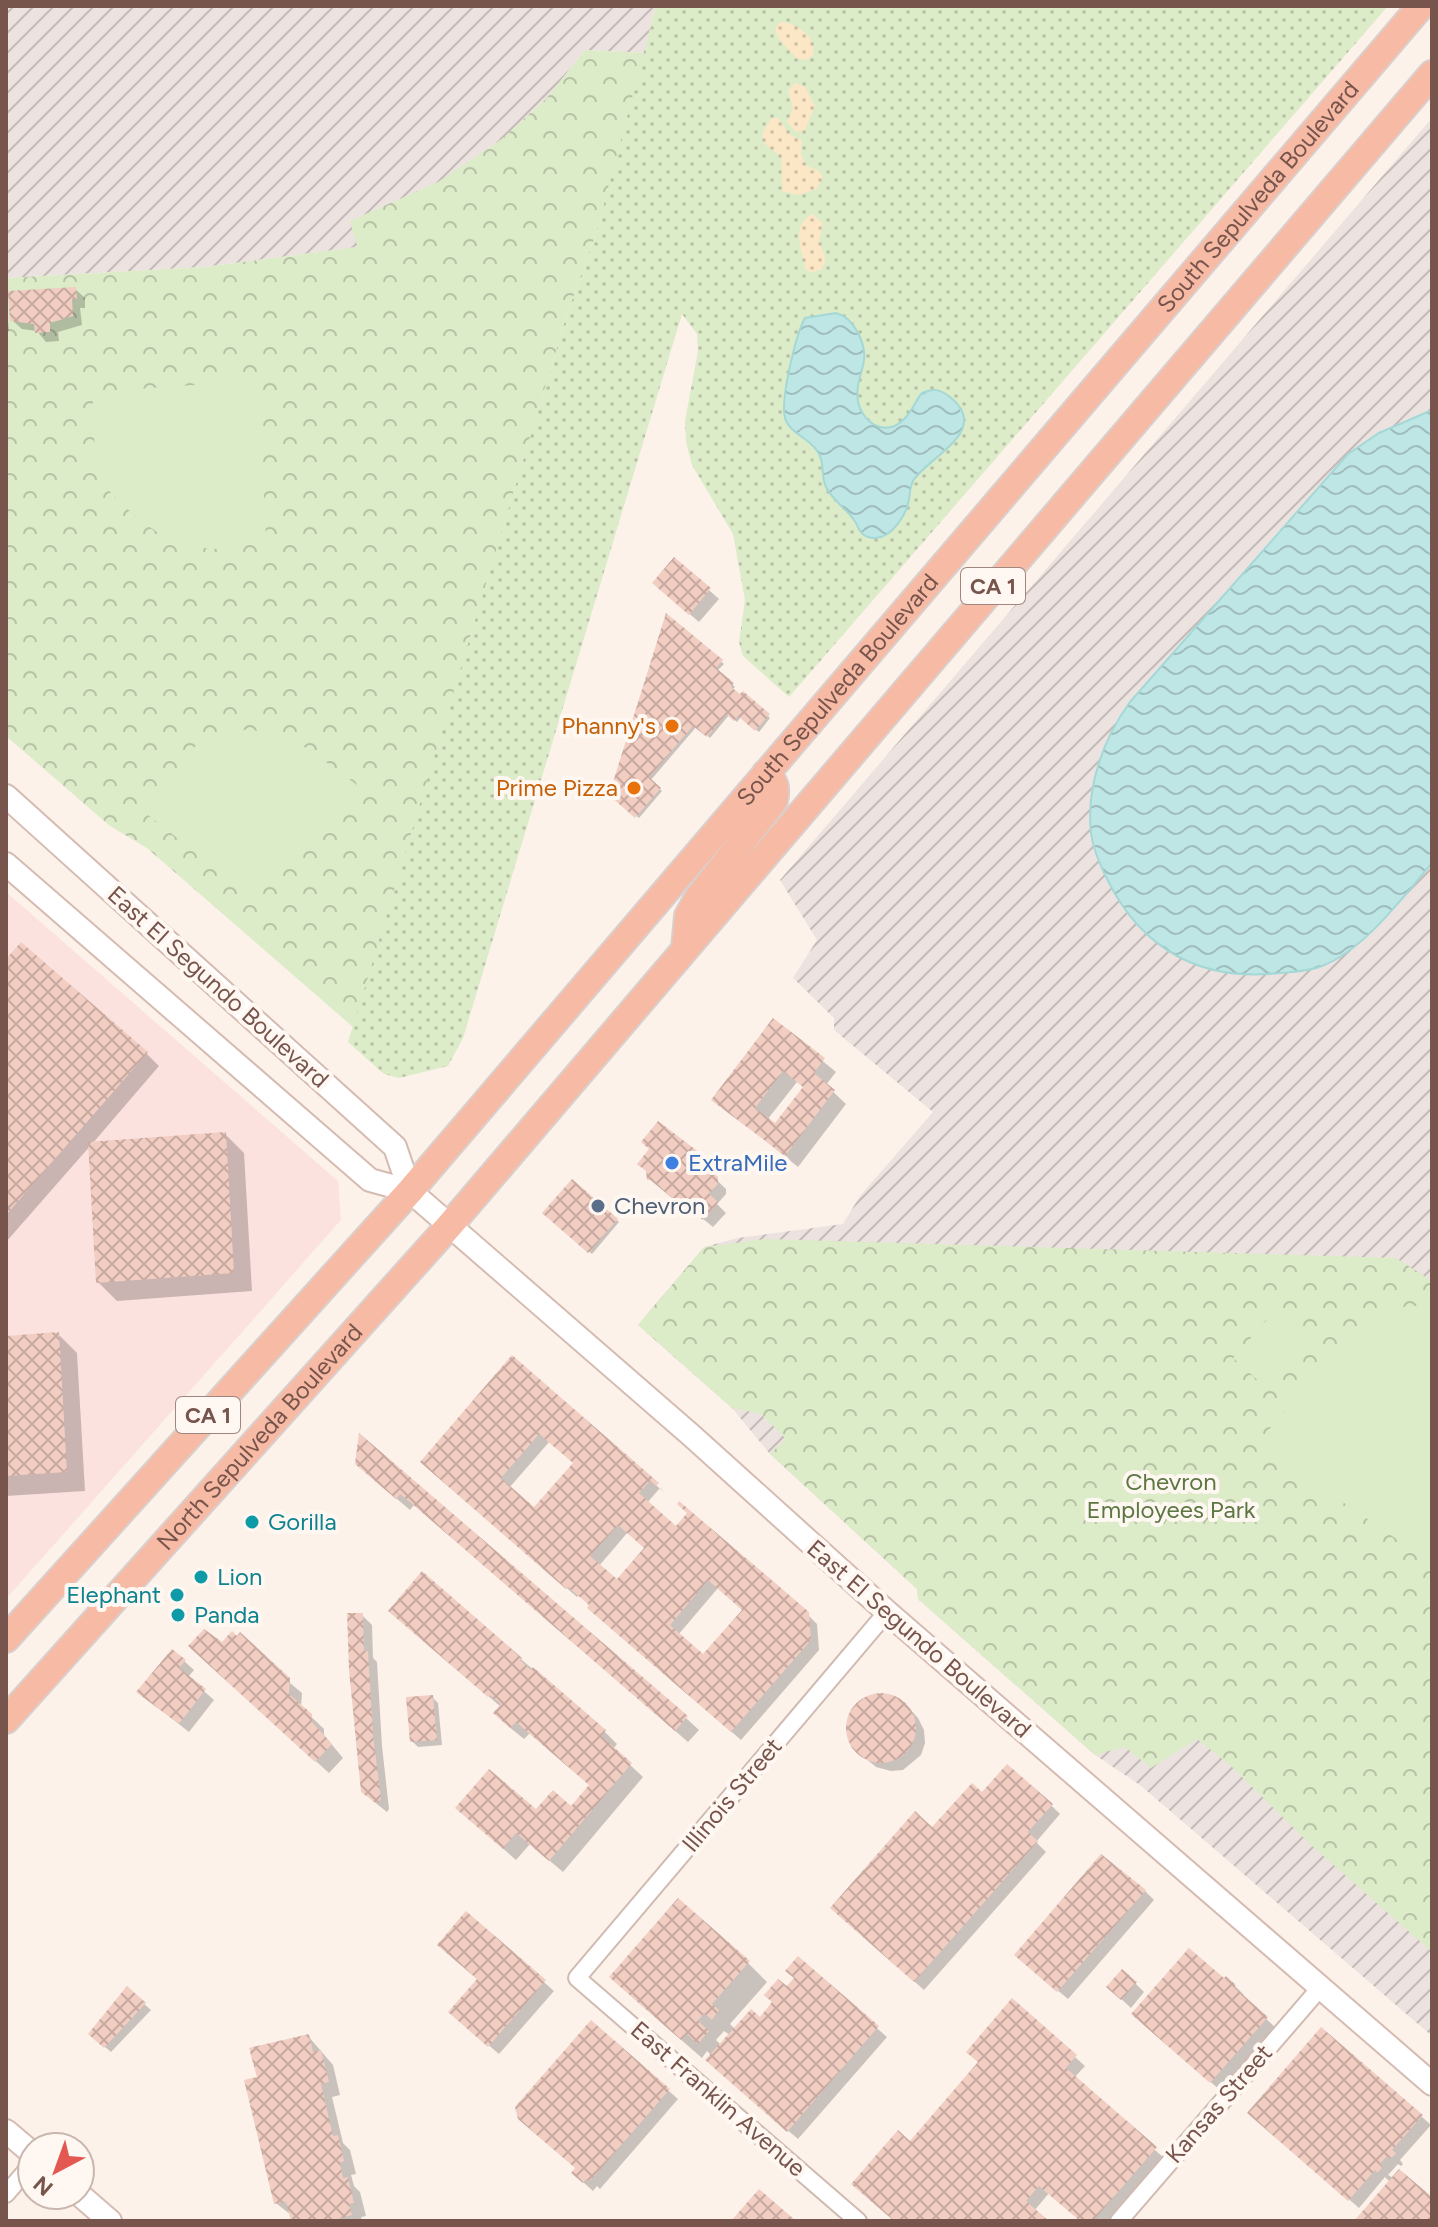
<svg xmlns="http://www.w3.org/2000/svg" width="1438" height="2227" viewBox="0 0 1438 2227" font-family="Figtree,sans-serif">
  <defs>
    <pattern id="industrial-furrows" width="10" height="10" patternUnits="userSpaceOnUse" patternTransform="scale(2)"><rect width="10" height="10" fill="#ece3e0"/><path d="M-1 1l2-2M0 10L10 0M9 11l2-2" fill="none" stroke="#c4bbb8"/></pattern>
    <pattern id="grass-dots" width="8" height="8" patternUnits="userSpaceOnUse" patternTransform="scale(2)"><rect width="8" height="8" fill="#dcebc8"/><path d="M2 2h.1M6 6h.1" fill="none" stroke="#b7c1a5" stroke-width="1.8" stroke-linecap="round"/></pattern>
    <pattern id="sand-dots" width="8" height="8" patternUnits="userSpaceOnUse" patternTransform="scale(2)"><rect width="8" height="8" fill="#fbe6c6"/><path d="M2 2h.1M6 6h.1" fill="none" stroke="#d0bda3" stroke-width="1.8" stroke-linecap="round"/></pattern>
    <pattern id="park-crowns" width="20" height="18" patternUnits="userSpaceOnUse" patternTransform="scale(2)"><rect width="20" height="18" fill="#dcebc8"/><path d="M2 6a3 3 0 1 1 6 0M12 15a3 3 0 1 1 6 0" fill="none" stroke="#b7c1a5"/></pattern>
    <pattern id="water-waves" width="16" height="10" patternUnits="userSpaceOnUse" patternTransform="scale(2)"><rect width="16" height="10" fill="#bee6e5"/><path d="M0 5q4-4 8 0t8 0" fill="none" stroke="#9fbdbc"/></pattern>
    <pattern id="building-cross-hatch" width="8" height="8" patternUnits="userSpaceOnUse" patternTransform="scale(2)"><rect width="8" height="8" fill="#f1cdc2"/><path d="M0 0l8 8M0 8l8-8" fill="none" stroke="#c8a9a0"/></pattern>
  </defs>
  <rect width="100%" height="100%" fill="#fcf2ea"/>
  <polygon fill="#fce2de" points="6,892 338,1181 341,1220 6,1599"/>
  <g fill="url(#industrial-furrows)">
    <polygon points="6,6 656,6 644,53 585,50 546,99 502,139 438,183 350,221 358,247 204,267 6,278"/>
    <polygon points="1432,118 1432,2036 1140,1785 1095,1755 918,1599 917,1589 770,1454 732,1408 638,1325 704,1247 738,1238 843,1224 860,1196 933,1112 834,1030 834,1018 793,978 817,940 780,880"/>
  </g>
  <polygon fill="url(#grass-dots)" points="656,6 1388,6 789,697 743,656 739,642 745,600 733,534 692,465 686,442 685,421 698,351 697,334 682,314 463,1038 448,1066 399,1078 384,1074 348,1042 566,317 596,233"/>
  <g fill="url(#sand-dots)">
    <path d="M780 22C797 22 817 38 813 55L806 60 797 59C790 50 777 41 775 29Z"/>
    <polygon points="795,83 805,87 815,106 804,132 795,131 787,122 793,108 788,91"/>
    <path d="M772 118H778L789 134 802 140 801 153 805 165 819 171 823 177 817 189 798 195 782 191 781 157C767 143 752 143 772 118Z"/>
    <path d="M812 214 823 223 819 241 826 259 822 269 811 273 805 268C802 249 790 226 812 214Z"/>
  </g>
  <g fill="url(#park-crowns)">
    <polygon points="585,50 644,53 596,233 566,317 353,1027 147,848 110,826 6,736 6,278 204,267 357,247 350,221 438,182 502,139 546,99"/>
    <polygon points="766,1239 1396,1258 1432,1281 1432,1952 1311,1845 1231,1766 1197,1739 1151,1768 1125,1747 1095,1755 918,1599 917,1589 770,1454 786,1439 761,1414 732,1408 638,1325 704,1247"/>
  </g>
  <g fill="#dcebc8">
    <polygon points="239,382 260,402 266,540 215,549 177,545 148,526 125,507 110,492 99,467 93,432 93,392"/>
    <polygon points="250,729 307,748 357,785 270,885 243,890 148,815 201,738"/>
    <polygon points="1280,1305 1309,1332 1262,1384 1233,1358"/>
    <polygon points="1406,1306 1432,1306 1432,1557 1424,1558 1257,1443 1355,1332"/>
  </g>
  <g fill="url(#water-waves)" stroke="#a4d8d7" stroke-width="2">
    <path d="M836 313C847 316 853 323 858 333 874 364 854 372 858 401 862 423 886 438 904 419 912 412 915 401 922 393 933 388 940 389 950 397 993 431 926 458 913 481 910 487 910 493 909 499 907 514 892 538 875 538 871 538 867 537 864 535 858 531 858 525 854 520 846 508 833 501 826 487 820 474 826 460 815 448 806 437 789 432 785 418 780 400 796 334 805 318Z"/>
    <path d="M1432 410V863C1403 897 1364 950 1322 966 1310 971 1293 972 1280 973 1201 982 1142 950 1107 879 1100 865 1093 849 1091 833 1086 787 1103 739 1130 702L1348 454 1379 433Z"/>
  </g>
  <g fill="#0003" fill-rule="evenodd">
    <polygon points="75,289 85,298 85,308 80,308 82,325 58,332 59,341 46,342 37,331 22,329 12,320"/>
    <polygon points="6,303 9,331 6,331"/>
    <polygon points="674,559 719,599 699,622 664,592"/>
    <polygon points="667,616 724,664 717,671 735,687 732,690 740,697 743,694 770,718 759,732 741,717 737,722 729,715 710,738 697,726 650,781 662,791 639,818 611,794"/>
    <polygon points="6,962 147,1054 159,1066 92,1144 225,1134 244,1153 252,1291 117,1301 98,1282 91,1145 6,1242"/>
    <path d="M774 1021 836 1072 826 1085 846 1104 798 1167 714 1099ZM797 1082 805 1088 775 1126 767 1120Z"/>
    <polygon points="699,1154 708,1163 704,1168 726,1189 726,1194 717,1204 726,1213 713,1227 691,1209 689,1212 649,1179"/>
    <polygon points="572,1181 619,1222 592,1254 545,1213"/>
    <polygon points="58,1334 77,1353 85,1491 6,1496 6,1338"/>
    <path d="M512 1358 666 1494 660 1488 647 1503 676 1529 807 1614 817 1624 819 1650 741 1740 599 1617 591 1606 579 1595 577 1597 431 1471ZM550 1441 575 1464 534 1510 509 1488ZM628 1532 646 1548 617 1582 599 1566ZM718 1588 744 1610 704 1657 678 1635Z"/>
    <polygon points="360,1437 686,1718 699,1730 688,1742 414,1505 410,1510 370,1476"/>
    <polygon points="423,1574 604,1731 617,1744 613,1749 643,1777 563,1872 530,1844 516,1860 471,1820 571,1809 591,1786 530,1733 524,1739 508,1726 501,1707 403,1623"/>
    <polygon points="362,1615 372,1625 373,1658 377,1662 382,1746 389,1809 387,1812 373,1801 356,1736"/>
    <polygon points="237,1639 302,1693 301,1707 324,1729 324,1735 343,1758 329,1773 203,1659 222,1645"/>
    <polygon points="184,1661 194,1670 188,1677 214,1700 189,1732 138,1692"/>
    <polygon points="883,1695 896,1698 908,1707 918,1718 924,1730 925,1743 921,1755 903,1770 891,1771 876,1767 857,1751 850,1741 848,1729 855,1708 867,1698"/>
    <polygon points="432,1697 438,1703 442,1745 418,1747 412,1741"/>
    <polygon points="982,1795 1051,1805 1060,1814 1036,1842 1046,1852 924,1990 842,1917 933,1830"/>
    <polygon points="1145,1891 1154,1900 1068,1999 1026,1964"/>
    <polygon points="467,1914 554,1991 499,2054 460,2021 479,1980"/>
    <path d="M798 1959 887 2037 798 2139 717 2070 712 2056 707 2051 702 2058 631 1996 748 1963 767 1982 730 2024 735 2029 760 2020 796 1979ZM724 2031 730 2035 721 2045 716 2040Z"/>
    <polygon points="1224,1981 1235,1986 1244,1995 1242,1997 1276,2028 1221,2091 1143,2023"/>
    <polygon points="1135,1983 1144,1992 1131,2008 1118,1996"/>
    <polygon points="127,1989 151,2010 111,2052 97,2040"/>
    <polygon points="1012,2001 1085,2066 1074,2078 1164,2158 1110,2221 1081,2221 1049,2193 1034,2211 1046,2221 895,2221 910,2144 980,2063"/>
    <polygon points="591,2023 678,2099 600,2189 597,2186 593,2191 583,2182 577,2169"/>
    <polygon points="308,2036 333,2065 340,2095 332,2097 343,2143 350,2150 356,2174 351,2175 354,2186 360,2192 366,2216 361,2217 362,2221 293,2221 291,2215 276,2203 259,2078"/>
    <polygon points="1421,2116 1431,2125 1400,2160 1403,2164 1401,2166 1398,2164 1388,2175 1432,2200 1432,2221 1357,2221 1390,2182 1385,2177 1359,2208 1259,2122"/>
  </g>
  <g fill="url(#building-cross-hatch)" fill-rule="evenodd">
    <polygon points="76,287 77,299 72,299 73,316 50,323 50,332 35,333 34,324 10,321 8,291"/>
    <polygon points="674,557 711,588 689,615 652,583"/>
    <polygon points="666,613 723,660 716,668 734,683 731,687 740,694 743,691 770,714 755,731 738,716 734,721 726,714 707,737 693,726 649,777 661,788 635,818 609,795"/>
    <polygon points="21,942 148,1052 6,1215 6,959"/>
    <path d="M773 1018 825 1058 814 1073 835 1090 785 1156 711 1100ZM783 1071 803 1087 775 1123 755 1108Z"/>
    <polygon points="658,1121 700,1153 695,1159 718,1177 718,1184 709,1194 718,1202 703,1220 681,1201 679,1204 651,1180 647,1180 646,1171 637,1164 649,1149 641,1142"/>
    <polygon points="226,1132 234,1273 96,1283 88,1142"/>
    <polygon points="572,1179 618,1219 588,1253 542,1213"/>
    <polygon points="59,1332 67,1472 6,1476 6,1336"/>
    <path d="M512 1355 659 1483 656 1486 650 1481 639 1493 676 1526 687 1513 677 1504 679 1501 809 1612 811 1640 731 1732 587 1608 589 1605 568 1587 566 1589 420 1462ZM539 1434 573 1463 534 1507 501 1478ZM618 1525 644 1548 617 1579 590 1556ZM708 1580 742 1610 703 1654 670 1625Z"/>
    <polygon points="359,1433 688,1716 675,1731 410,1502 400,1494 396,1499 355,1464"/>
    <polygon points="422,1571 522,1658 520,1660 531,1670 533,1667 606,1730 601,1736 632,1763 549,1861 516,1833 503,1849 455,1808 489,1769 536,1809 553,1790 571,1806 589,1785 516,1722 510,1728 493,1713 501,1704 490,1695 488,1697 388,1611"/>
    <polygon points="347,1613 363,1613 364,1651 368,1651 373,1735 381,1799 377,1804 361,1792 349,1670"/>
    <polygon points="204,1629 222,1642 232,1631 237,1636 240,1632 290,1678 289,1694 312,1714 312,1722 332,1744 315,1762 188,1646"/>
    <polygon points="172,1649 186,1660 179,1668 206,1689 179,1724 136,1692"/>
    <circle cx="881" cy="1728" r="35"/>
    <polygon points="433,1695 437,1740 410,1742 406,1697"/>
    <polygon points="1007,1764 1053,1804 1028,1832 1038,1841 914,1982 830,1908 915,1811 932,1827 972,1783 982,1792"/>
    <polygon points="1101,1854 1146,1890 1057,1992 1014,1955"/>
    <polygon points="678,1898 750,1961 712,2004 719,2010 712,2020 704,2013 698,2021 709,2031 698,2044 687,2034 681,2040 609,1977"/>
    <polygon points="466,1911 546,1980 488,2047 448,2012 477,1979 437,1945"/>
    <polygon points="1189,1948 1224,1978 1226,1976 1236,1985 1234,1987 1268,2017 1210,2083 1131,2014"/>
    <polygon points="798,1956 879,2026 787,2132 705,2060 751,2009 760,2017 772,2002 764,1995 778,1979 787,1986 794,1978 785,1971"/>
    <polygon points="1122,1969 1137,1982 1121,2000 1106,1987"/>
    <polygon points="127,1986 146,2003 104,2048 88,2034"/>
    <polygon points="1012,1998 1077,2055 1066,2068 1157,2147 1093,2221 1080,2221 1039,2186 1026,2201 1049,2221 894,2221 851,2184 898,2130 910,2141 978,2062 966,2052"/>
    <polygon points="591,2020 670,2089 590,2181 586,2179 583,2183 571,2173 575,2168 518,2119 515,2107"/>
    <polygon points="1321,2027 1423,2115 1392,2150 1396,2153 1391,2159 1387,2156 1380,2164 1383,2167 1378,2173 1375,2170 1348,2201 1247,2113"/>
    <polygon points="309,2034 313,2052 321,2050 329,2082 321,2084 333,2136 338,2135 344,2161 340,2163 343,2178 348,2177 354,2203 349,2204 352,2215 338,2219 338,2221 291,2221 286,2202 274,2204 244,2080 257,2077 249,2048"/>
    <polygon points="1399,2169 1432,2197 1432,2221 1354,2221"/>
    <polygon points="759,2189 796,2221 731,2221"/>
  </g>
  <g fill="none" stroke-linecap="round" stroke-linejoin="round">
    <g stroke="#d1bab2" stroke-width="20">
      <g id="minor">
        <polyline points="6,2194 32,2164"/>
        <polyline points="858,2221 577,1978 887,1612"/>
        <polyline points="1119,2221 1320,1988"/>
      </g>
    </g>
    <g stroke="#d6bbb2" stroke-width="26">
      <g id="secondary">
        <polyline points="6,796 395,1147 410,1191"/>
        <polyline points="6,864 370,1180 410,1191 692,1436 887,1612 1432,2084"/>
        <polyline points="6,2131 32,2153"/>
        <polyline points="80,2195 110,2221"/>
      </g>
    </g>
    <g stroke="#d9cfcd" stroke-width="30">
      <g id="trunk">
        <path d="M685 949 688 916 698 898 774 801C777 788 775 782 766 773"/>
        <path id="s1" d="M6 1639 410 1191 1421 6"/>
        <path id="s2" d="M6 1720 450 1225 1432 74"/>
      </g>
    </g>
    <use href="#minor" stroke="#fff" stroke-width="16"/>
    <use href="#secondary" stroke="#fff" stroke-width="22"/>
    <use href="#trunk" stroke="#f7baa4" stroke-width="26"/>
  </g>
  <g fill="#e8710a" stroke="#fff7f1" stroke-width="3">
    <circle cx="672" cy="726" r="8"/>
    <circle cx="634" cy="788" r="8"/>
  </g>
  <circle fill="#3f7fe0" stroke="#fff7f1" stroke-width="3" cx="672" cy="1163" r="8"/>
  <circle fill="#5c6f8a" stroke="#fff7f1" stroke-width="3" cx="598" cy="1206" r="8"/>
  <g fill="#0f9aa8" stroke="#fff7f1" stroke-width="3">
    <circle cx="252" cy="1522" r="8"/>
    <circle cx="201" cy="1577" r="8"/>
    <circle cx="177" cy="1595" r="8"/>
    <circle cx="178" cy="1615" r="8"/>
  </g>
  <g text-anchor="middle" stroke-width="8" stroke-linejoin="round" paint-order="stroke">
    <g fill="#fff7f1" stroke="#a0867e" stroke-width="2">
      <rect x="961" y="568" width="64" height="36" rx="6"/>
      <rect x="176" y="1397" width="64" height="36" rx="6"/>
    </g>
    <g font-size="22" font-weight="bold" fill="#77554d">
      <text x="993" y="594">CA 1</text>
      <text x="208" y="1423">CA 1</text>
    </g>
    <g font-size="24" fill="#77554d" stroke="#fff7f1">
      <text dy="8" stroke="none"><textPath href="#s1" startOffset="1910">South Sepulveda Boulevard</textPath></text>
      <text dy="8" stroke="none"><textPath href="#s1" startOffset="1262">South Sepulveda Boulevard</textPath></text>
      <text transform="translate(218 987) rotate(42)" y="8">East El Segundo Boulevard</text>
      <text dy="8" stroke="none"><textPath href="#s2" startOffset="380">North Sepulveda Boulevard</textPath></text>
      <text transform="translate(919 1639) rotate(41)" y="8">East El Segundo Boulevard</text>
      <text transform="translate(732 1795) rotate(-50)" y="8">Illinois Street</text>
      <text transform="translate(718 2099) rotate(41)" y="8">East Franklin Avenue</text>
      <text transform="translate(1219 2104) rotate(-49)" y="8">Kansas Street</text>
    </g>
    <g font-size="24" fill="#c56008" stroke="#fff7f1" text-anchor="end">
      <text x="656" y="734">Phanny's</text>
      <text x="618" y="796">Prime Pizza</text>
    </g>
    <g font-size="24" fill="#366cbe" stroke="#fff7f1" text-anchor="start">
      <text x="688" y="1171">ExtraMile</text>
    </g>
    <g font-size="24" fill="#4e5e75" stroke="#fff7f1" text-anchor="start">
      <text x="614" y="1214">Chevron</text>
    </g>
    <g font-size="24" fill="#5b7742" stroke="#fff7f1">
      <text x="1171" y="1490">Chevron<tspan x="1171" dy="28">Employees Park</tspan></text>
    </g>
    <g font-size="24" fill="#0d838f" stroke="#fff7f1" text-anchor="start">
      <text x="268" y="1530">Gorilla</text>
      <text x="217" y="1585">Lion</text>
      <text x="161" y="1603" text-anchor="end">Elephant</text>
      <text x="194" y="1623">Panda</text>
    </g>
  </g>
  <rect width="1438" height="2227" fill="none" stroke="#77554d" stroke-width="16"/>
  <g transform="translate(56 2171) rotate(221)"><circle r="38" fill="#fff7f1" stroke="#c9b6af" stroke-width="2"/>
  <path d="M0-6L14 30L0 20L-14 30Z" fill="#e35952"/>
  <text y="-12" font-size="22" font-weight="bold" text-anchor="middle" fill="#77554d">N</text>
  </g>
</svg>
